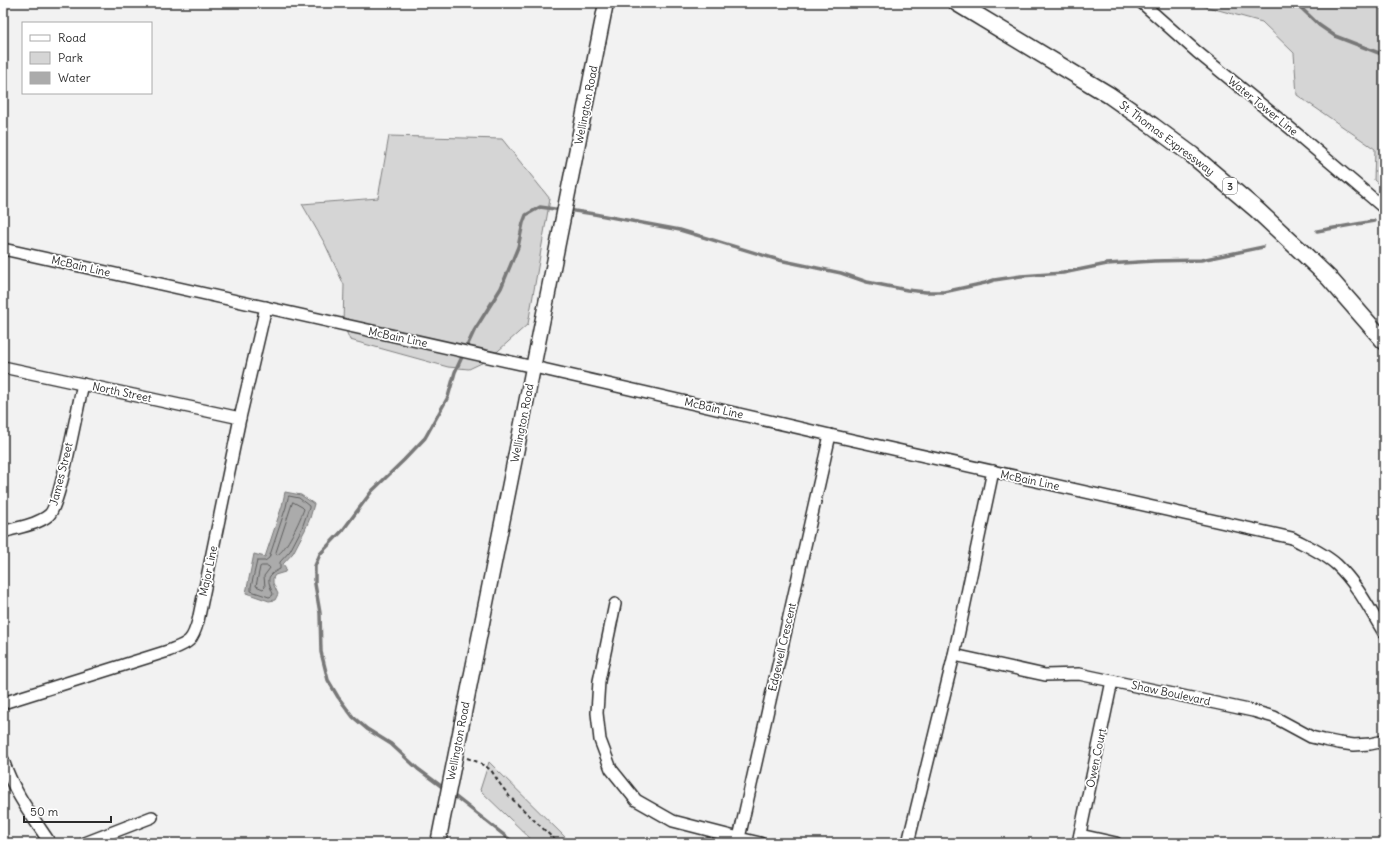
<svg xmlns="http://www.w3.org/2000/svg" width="1387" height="846" viewBox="0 0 1387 846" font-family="Delius,sans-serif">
  <rect width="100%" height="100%" fill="#f2f2f2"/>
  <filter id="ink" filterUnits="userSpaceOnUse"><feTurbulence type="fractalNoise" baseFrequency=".025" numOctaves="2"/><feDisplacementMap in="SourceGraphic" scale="8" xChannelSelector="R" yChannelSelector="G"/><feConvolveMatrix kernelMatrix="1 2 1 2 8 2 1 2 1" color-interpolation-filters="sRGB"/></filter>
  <g filter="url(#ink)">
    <g fill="#d5d5d5" stroke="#808080">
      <polygon points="1193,3 1384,3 1384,189 1374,180 1375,149 1297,95 1294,53 1262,22"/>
      <polygon points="389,136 502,139 550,199 528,324 488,360 469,369 448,367 350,340 343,324 344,285 325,244 302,204 378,198"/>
      <polygon points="489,762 571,843 535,843 480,790"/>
    </g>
    <polygon fill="#ababab" stroke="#787878" points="285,492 301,495 314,504 310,518 305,530 293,553 283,564 286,568 285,572 275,575 273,578 273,583 278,594 275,600 269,601 246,593 254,554 265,557 282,506"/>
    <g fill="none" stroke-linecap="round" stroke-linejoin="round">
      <g stroke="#5e5e5e" stroke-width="1">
        <path d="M289 496 299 498 309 506V508L302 528 290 551 280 562V569C266 576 267 579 273 594L272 596 269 597 251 591V587L257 561H265L269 558 286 507 288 498Z"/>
        <path d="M293 502 302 507 304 509C300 520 286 551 277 555L276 553Z"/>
        <polygon points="262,566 268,566 270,568 264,576 265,587 263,589 256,586 260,567"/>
      </g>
      <g stroke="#787878" stroke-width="3.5">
        <polyline points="1296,3 1319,25 1335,36 1384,55"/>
        <polyline points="568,210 594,214 680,230 779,260 841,273 867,282 907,290 926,292 944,292 985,283 994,280 1021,276 1063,273 1107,264 1154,261 1201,260 1263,247"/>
        <polyline points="1317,231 1374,221"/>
        <polyline points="445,789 418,769 391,744 367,729 353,717 338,697 328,680 321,652 320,613 315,584 315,566 320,554 343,530 372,491 404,460 425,438 448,397 455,372 474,331 501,288 518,247 523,223 526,215 540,207 562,210"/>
        <polyline points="452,794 514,843"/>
      </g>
      <g stroke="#2b2b2b" stroke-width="14">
        <g id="minor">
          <polyline points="1142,3 1197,52 1290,128 1384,208"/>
          <path d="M3 249 534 367 830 435 1292 538C1307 546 1324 553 1337 565 1357 584 1370 610 1384 633"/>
          <polyline points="3,367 240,418"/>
          <path d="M3 532C18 527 37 525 49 515 60 506 78 404 83 384"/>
          <polyline points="615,604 599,681 597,713 600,740 611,769 636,800 673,821 739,838"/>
          <polyline points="954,655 1045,675 1079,674 1253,711 1274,717 1311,737 1324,740 1339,743 1354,745 1370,744 1384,741"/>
          <path d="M3 703 168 651C188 643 192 643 198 621L240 418 266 307"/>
          <path d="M3 760C13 791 32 816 50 843"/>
          <polyline points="1080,835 1116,843"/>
          <polyline points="85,843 152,817"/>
          <polyline points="760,843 739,838 830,435"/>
          <polyline points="908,843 954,655 993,471"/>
          <polyline points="1078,843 1112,681"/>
        </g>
      </g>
      <g stroke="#2b2b2b" stroke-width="17">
        <polyline id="major" points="438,843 606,3"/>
      </g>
      <g stroke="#2b2b2b" stroke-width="19">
        <polyline id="highway" points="957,3 1109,95 1153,126 1192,155 1257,210 1304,254 1329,278 1384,341"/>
      </g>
      <polyline stroke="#2b2b2b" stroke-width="2" stroke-dasharray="4 3" stroke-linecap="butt" points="467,758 478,762 491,770 500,784 510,797 558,843"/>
      <use href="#minor" stroke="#fff" stroke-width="11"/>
      <use href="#major" stroke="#fff" stroke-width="14"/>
      <use href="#highway" stroke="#fff" stroke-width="16"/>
    </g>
  </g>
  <g text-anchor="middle" stroke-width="3.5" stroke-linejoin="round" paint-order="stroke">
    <rect fill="#fff" stroke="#6b6b6b" stroke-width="1" x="1223" y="178" width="14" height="16" rx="3"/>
    <g font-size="10" font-weight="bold" fill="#2b2b2b">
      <text x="1230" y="190">3</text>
    </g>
    <g font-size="11" fill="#2b2b2b" stroke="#fff">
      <text transform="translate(586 105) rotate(-79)" y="4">Wellington Road</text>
      <text transform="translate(1263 106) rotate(39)" y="4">Water Tower Line</text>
      <text transform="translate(1167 138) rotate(37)" y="4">St. Thomas Expressway</text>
      <text transform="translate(81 266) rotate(13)" y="4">McBain Line</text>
      <text transform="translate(398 337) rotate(12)" y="4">McBain Line</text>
      <text transform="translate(122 392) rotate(12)" y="4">North Street</text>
      <text transform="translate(714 408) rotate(13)" y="4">McBain Line</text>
      <text transform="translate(522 423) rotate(-79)" y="4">Wellington Road</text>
      <text transform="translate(61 474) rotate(-76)" y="4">James Street</text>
      <text transform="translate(1030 480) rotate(12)" y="4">McBain Line</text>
      <text transform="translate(208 571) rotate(-78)" y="4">Major Line</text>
      <text transform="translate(782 647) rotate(-77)" y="4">Edgewell Crescent</text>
      <text transform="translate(1171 693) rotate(12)" y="4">Shaw Boulevard</text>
      <text transform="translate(458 741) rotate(-79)" y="4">Wellington Road</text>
      <text transform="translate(1096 758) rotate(-78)" y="4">Owen Court</text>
    </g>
  </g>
  <rect width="1387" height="846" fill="none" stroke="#fff" stroke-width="16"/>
  <rect x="8" y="8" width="1371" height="830" fill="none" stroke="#2b2b2b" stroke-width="1.5" filter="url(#ink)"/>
  <rect x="22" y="22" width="130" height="72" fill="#ffffff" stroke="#aaaaaa"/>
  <rect x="30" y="35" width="20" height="6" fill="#ffffff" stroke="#aaaaaa"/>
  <text x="58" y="42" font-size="12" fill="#2b2b2b">Road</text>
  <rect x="30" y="52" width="20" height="12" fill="#d5d5d5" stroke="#aaaaaa"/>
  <text x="58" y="62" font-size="12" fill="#2b2b2b">Park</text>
  <rect x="30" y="72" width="20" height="12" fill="#ababab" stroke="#aaaaaa"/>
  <text x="58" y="82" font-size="12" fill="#2b2b2b">Water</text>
  <path d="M24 816v6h87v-6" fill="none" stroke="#2b2b2b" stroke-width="2"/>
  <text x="30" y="816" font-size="12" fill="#2b2b2b" stroke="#ffffff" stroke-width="3" paint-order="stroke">50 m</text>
</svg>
